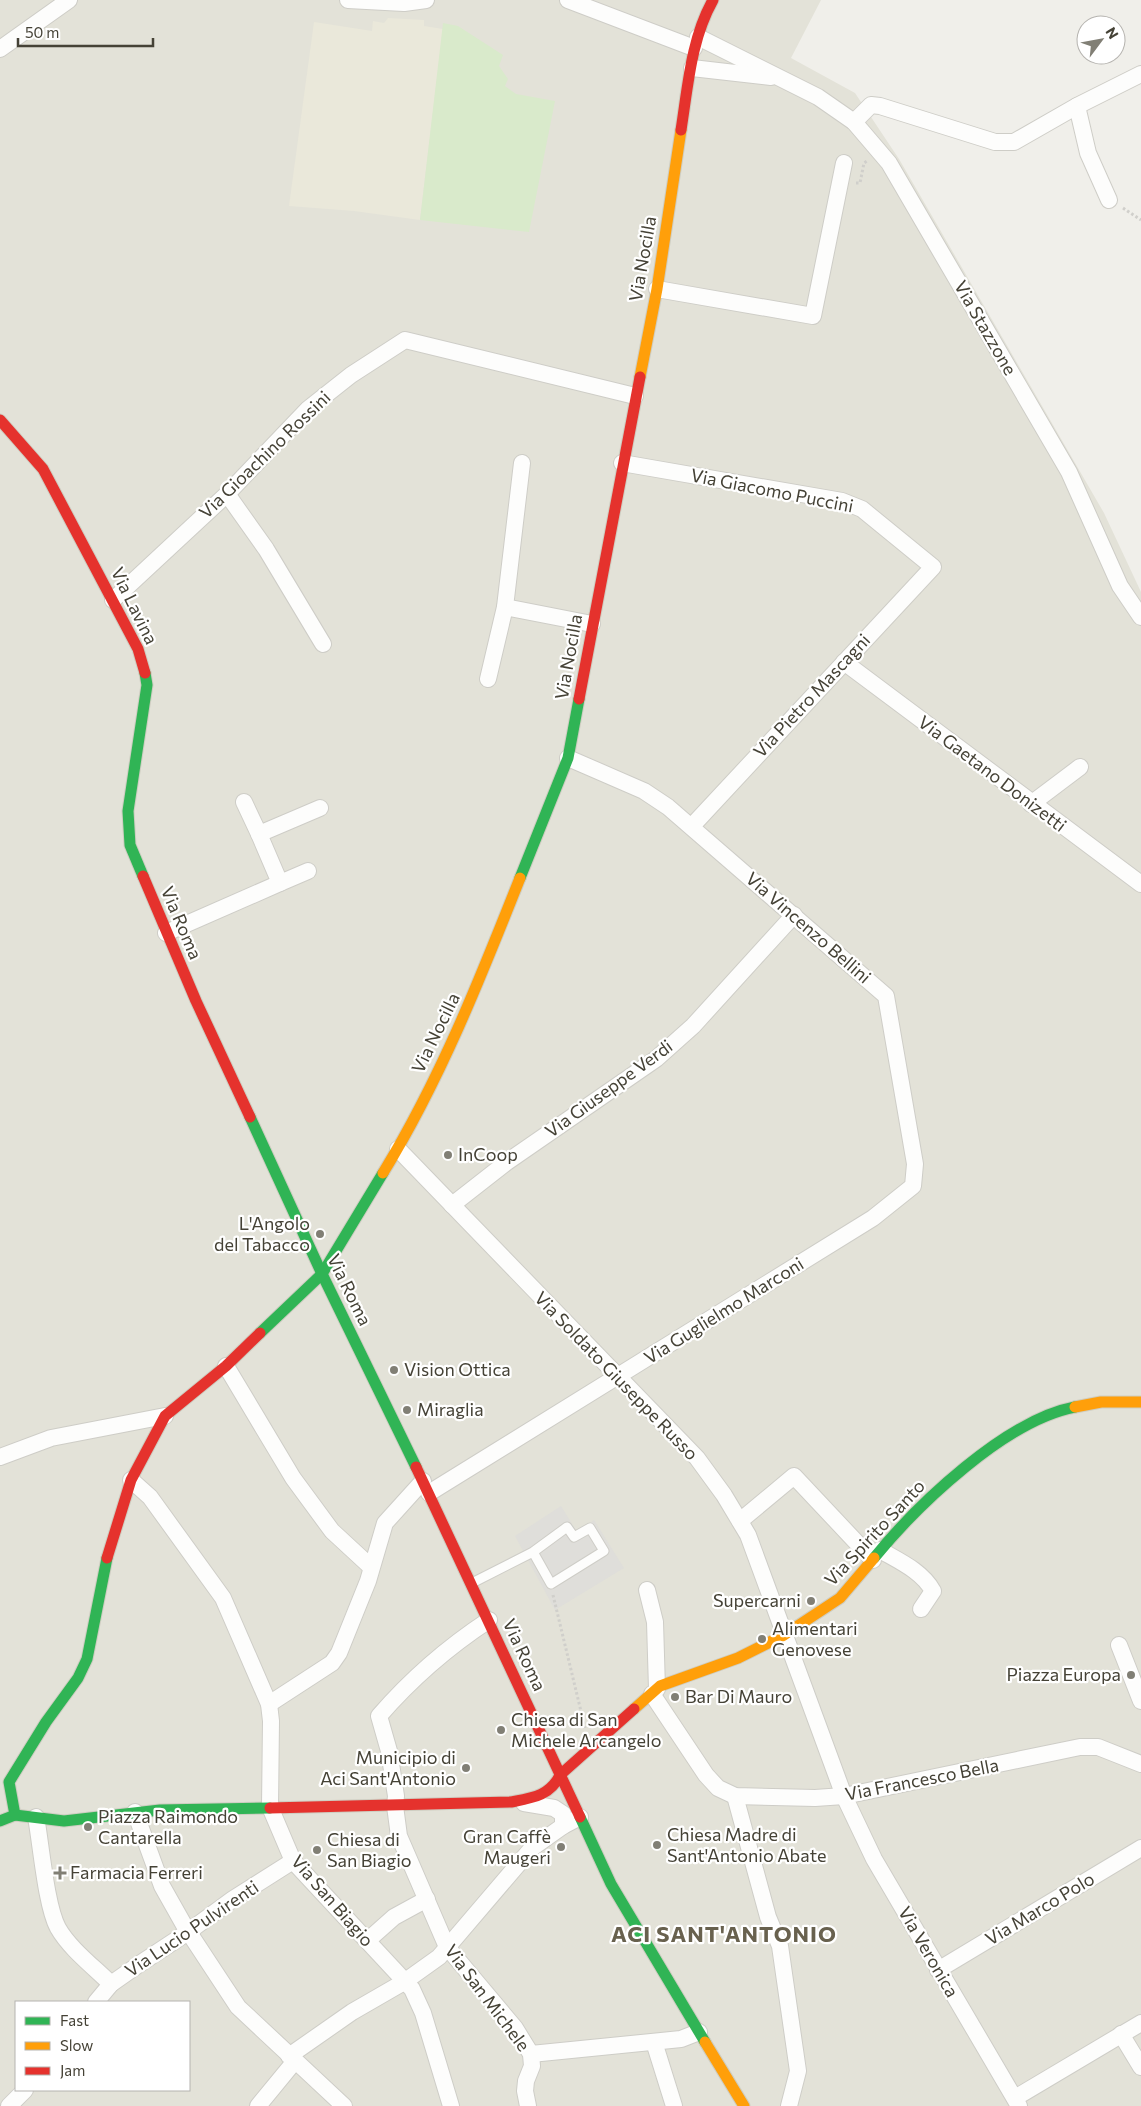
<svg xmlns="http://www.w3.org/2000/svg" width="1141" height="2106" viewBox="0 0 1141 2106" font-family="Commissioner,sans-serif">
  <rect width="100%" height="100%" fill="#f0efea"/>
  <path fill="#e3e2d8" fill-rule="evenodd" d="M0 0H821L791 58 855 93 899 159 1104 513 1141 592V2106H0ZM16 2002H189V2090H16Z"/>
  <polygon fill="#eae8da" points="388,18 424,20 424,26 443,29 420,220 354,211 289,206 314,22 372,31 373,21 384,23"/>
  <polygon fill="#d9eacb" points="443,23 458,26 503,55 499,66 508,79 505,86 516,94 555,101 529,232 420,220"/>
  <polygon fill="#dfdeda" points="561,1506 577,1532 594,1520 624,1568 555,1610 515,1536"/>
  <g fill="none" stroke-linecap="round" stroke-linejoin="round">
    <g stroke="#cecdc7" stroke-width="11">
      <polyline id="lane" points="472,1583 533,1552 551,1584 604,1551 590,1528 574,1537 567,1527 533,1552"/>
    </g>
    <g stroke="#cecdc7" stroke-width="18">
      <g id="street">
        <polyline points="348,0 404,3 426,0"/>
        <polyline points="568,0 694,48"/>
        <polyline points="698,37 818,97 854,122 889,163 1069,472 1120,586 1141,617"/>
        <polyline points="0,49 69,0"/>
        <polyline points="692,68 771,77"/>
        <polyline points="1077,106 1088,153 1109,200"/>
        <polyline points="854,122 871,105 880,106 995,142 1014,142 1077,106 1141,74"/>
        <polyline points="657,289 813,316 844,163"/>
        <polyline points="522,463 505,607 592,624"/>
        <polyline points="622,463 842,501 862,509 933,567 692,826"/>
        <polyline points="227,494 266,549 323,644"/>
        <polyline points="113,600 227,494 308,409 351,375 405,340 635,396"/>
        <polyline points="844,662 1141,884"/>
        <polyline points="488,679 505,607"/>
        <polyline points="244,802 259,834"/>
        <polyline points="1031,804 1080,767"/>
        <polyline points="280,883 308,871"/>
        <polyline points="166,933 280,883 259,834 320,808"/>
        <polyline points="398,1149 697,1458 724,1495 748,1535 844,1796 874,1859 1019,2106"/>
        <polyline points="452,1205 507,1162 656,1059 693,1026 794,915"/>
        <polyline points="226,1366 293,1478 332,1531 371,1567"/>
        <polyline points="0,1457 51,1438 165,1416"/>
        <polyline points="131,1480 150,1497 223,1598 269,1704 271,1721 270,1807 293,1861 412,1989 423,2013 451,2106"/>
        <polyline points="429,1493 873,1218 913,1186 915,1164 886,996 668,807 644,791 568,758"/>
        <polyline points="740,1521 794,1476 873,1560"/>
        <path d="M880 1550C899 1561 922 1571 933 1591L921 1609"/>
        <polyline points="647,1590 655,1622 657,1689"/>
        <path d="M489 1620C448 1647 411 1679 379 1716L389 1751 396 1796 395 1806 399 1836 447 1947 515 2028 531 2054 532 2066 526 2081 525 2091 528 2106"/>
        <polyline points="1119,1645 1141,1701"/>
        <polyline points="652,1694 706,1775 718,1788 735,1796 815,1798 844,1796 1080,1747 1098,1747 1141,1764"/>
        <polyline points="269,1704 332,1663 339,1653 368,1581 385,1523 423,1481"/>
        <polyline points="735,1796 768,1917 780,1946 798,2071 789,2106"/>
        <polyline points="524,1803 554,1808 563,1814 563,1826"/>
        <polyline points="135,1812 162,1886 184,1925 238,2007 344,2106"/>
        <path d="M36 1817C41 1844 46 1906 58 1928 70 1949 94 1967 111 1984"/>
        <polyline points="367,1941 394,1917 427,1899"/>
        <polyline points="938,1970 1141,1848"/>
        <polyline points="96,2002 111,1984 138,1965 188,1932 233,1899 293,1861"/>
        <polyline points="1121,2034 1141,2067"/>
        <polyline points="654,2042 674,2106"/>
        <polyline points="531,2054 681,2039 699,2032"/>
        <polyline points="289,2056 352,2012 404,1982 439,1957 532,1848 563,1826 580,1817"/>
        <polyline points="1015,2098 1141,2023"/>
        <polyline points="9,2106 25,2090"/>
        <polyline points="258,2106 295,2061"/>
      </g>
    </g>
    <g stroke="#cecdc1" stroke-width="13">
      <g id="fast">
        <polyline points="143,876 130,845 128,811 147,685 145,673"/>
        <polyline points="520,878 568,758 579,699"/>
        <polyline points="250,1117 322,1274 416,1467"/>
        <polyline points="260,1333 322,1274 383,1173"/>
        <path d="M874 1558C918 1504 1006 1420 1075 1407"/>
        <polyline points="15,1815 9,1782 46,1722 78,1678 87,1659 107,1558"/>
        <polyline points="580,1817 611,1884 705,2042"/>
        <polyline points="0,1821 15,1815 64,1821 160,1810 270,1808"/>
      </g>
    </g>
    <g stroke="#cecdc1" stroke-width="13">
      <g id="slow">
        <polyline points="640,377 657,289 681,130"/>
        <path d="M383 1173C440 1080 480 979 520 878"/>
        <polyline points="1075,1407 1101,1402 1141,1402"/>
        <polyline points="634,1709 660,1686 738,1658 784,1635 840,1598 874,1558"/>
        <polyline points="705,2042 744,2106"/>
      </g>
    </g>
    <g stroke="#cecdc1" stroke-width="13">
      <g id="jam">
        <path d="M681 130C688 86 691 39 713 0"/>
        <polyline points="0,420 43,469 138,649 145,673"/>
        <polyline points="579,699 640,377"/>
        <polyline points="143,876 196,1001 250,1117"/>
        <polyline points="416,1467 580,1817"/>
        <polyline points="107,1558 131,1480 165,1416 226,1366 260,1333"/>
        <path d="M270 1808 511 1802C532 1798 550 1796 560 1775L634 1709"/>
      </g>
    </g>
    <g stroke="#d0cfcb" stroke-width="3" stroke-dasharray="2.5 2.5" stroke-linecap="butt">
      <polyline points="856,183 860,183 864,163 867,161"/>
      <polyline points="1123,208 1141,220"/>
      <polyline points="553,1595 585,1728"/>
    </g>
    <use href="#lane" stroke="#fdfdfc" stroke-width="9"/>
    <use href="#street" stroke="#fdfdfc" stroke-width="16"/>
    <use href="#fast" stroke="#30b455" stroke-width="11"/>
    <use href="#slow" stroke="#ff9f0a" stroke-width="11"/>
    <use href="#jam" stroke="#e5322d" stroke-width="11"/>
  </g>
  <g fill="#817f75" stroke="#fff" stroke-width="2">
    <circle cx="448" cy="1155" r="5"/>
    <circle cx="320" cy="1234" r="5"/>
    <circle cx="394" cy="1370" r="5"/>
    <circle cx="407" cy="1410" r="5"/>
    <circle cx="811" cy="1601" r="5"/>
    <circle cx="762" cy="1639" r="5"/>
    <circle cx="1131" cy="1675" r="5"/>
    <circle cx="675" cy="1697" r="5"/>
    <circle cx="501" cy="1730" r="5"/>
    <circle cx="466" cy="1768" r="5"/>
    <circle cx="88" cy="1827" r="5"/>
    <circle cx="657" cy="1845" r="5"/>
    <circle cx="561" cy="1847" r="5"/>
    <circle cx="317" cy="1850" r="5"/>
    <path d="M57.5 1865.5h5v5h5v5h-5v5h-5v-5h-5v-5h5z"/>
  </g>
  <g text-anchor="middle" stroke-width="4.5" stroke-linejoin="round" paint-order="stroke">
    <g font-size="18" fill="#454236" stroke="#fff">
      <text transform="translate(643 259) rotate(-80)" y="6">Via Nocilla</text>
      <text transform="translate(985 328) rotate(60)" y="6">Via Stazzone</text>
      <text transform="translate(265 455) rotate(-44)" y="6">Via Gioachino Rossini</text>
      <text transform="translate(772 491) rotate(11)" y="6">Via Giacomo Puccini</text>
      <text transform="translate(134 606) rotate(64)" y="6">Via Lavina</text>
      <text transform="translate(569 657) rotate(-80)" y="6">Via Nocilla</text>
      <text transform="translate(812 696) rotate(-47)" y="6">Via Pietro Mascagni</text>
      <text transform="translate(992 774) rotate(37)" y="6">Via Gaetano Donizetti</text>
      <text transform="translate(181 923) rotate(67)" y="6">Via Roma</text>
      <text transform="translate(808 928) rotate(41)" y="6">Via Vincenzo Bellini</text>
      <text transform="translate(436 1033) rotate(-64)" y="6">Via Nocilla</text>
      <text transform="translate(609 1089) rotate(-36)" y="6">Via Giuseppe Verdi</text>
      <text transform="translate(349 1290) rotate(64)" y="6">Via Roma</text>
      <text transform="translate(724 1311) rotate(-32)" y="6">Via Guglielmo Marconi</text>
      <text transform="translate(616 1376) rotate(46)" y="6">Via Soldato Giuseppe Russo</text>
      <text transform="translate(875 1533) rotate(-47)" y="6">Via Spirito Santo</text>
      <text transform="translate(524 1655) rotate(65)" y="6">Via Roma</text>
      <text transform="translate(922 1780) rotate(-11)" y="6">Via Francesco Bella</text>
      <text transform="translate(332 1901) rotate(49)" y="6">Via San Biagio</text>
      <text transform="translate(1040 1909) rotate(-31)" y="6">Via Marco Polo</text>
      <text transform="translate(192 1929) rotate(-34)" y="6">Via Lucio Pulvirenti</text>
      <text transform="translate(928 1952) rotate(60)" y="6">Via Veronica</text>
      <text transform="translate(487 1998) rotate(53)" y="6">Via San Michele</text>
    </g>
    <g font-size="18" fill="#454236" stroke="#fff" text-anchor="start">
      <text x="458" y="1161">InCoop</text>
      <text x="310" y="1230" text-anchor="end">L'Angolo<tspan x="310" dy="21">del Tabacco</tspan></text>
      <text x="404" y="1376">Vision Ottica</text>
      <text x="417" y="1416">Miraglia</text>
      <text x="801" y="1607" text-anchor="end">Supercarni</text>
      <text x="772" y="1635">Alimentari<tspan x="772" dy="21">Genovese</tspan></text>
      <text x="1121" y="1681" text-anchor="end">Piazza Europa</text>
      <text x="685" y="1703">Bar Di Mauro</text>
      <text x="511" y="1726">Chiesa di San<tspan x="511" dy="21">Michele Arcangelo</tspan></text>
      <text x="456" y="1764" text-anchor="end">Municipio di<tspan x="456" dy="21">Aci Sant'Antonio</tspan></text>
      <text x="98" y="1823">Piazza Raimondo<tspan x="98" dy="21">Cantarella</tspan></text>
      <text x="667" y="1841">Chiesa Madre di<tspan x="667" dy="21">Sant'Antonio Abate</tspan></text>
      <text x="551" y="1843" text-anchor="end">Gran Caffè<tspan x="551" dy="21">Maugeri</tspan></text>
      <text x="327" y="1846">Chiesa di<tspan x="327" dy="21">San Biagio</tspan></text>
      <text x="70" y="1879">Farmacia Ferreri</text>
    </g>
    <g font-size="22" font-weight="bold" letter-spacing="1" fill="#68614e" stroke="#fff">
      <text x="724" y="1942">ACI SANT'ANTONIO</text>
    </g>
  </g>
  <rect x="15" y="2001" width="175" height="90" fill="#ffffff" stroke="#b5b3af"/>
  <rect x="25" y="2017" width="25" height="8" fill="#30b455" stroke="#b5b3af"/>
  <text x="60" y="2026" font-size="15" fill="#454236">Fast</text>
  <rect x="25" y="2042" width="25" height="8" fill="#ff9f0a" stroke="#b5b3af"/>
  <text x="60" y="2051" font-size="15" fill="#454236">Slow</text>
  <rect x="25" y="2067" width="25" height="8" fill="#e5322d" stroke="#b5b3af"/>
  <text x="60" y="2076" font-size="15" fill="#454236">Jam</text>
  <g transform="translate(1101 40) rotate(58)"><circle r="24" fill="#ffffff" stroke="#b5b3af"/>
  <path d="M0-4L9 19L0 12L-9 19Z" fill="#817f75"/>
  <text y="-8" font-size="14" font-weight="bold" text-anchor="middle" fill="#454236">N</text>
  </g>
  <path d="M18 38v8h135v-8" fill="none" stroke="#454236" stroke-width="2.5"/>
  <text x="25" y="38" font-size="15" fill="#454236" stroke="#ffffff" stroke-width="4" paint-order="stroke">50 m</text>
</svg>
